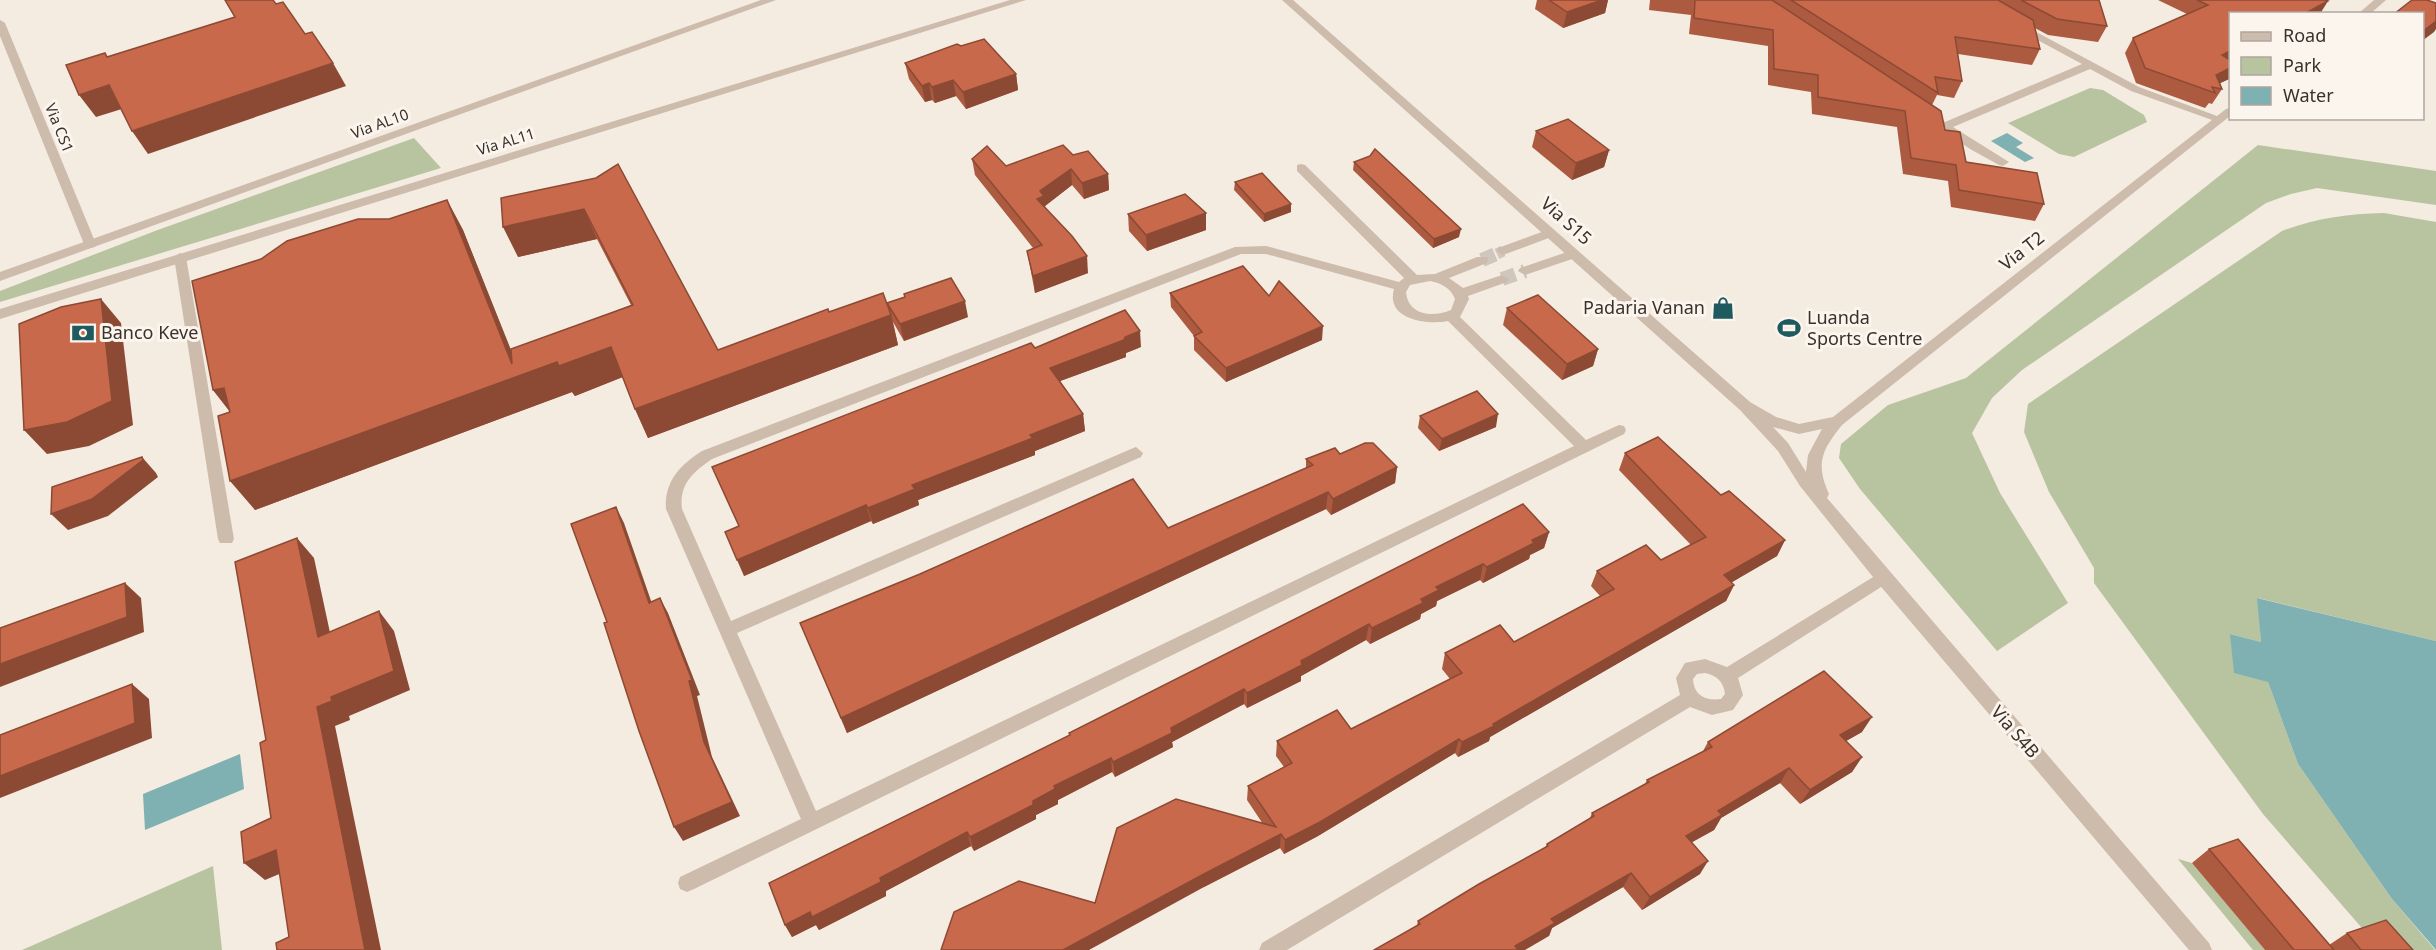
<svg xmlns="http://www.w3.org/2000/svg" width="2436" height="950" viewBox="0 0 2436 950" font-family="'Noto Sans',sans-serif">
  <rect width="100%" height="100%" fill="#f4ebe1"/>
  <g fill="#b8c4a0">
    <polygon points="2090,88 2103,90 2144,115 2147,122 2074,157 2059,154 2008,123"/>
    <polygon points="414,138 441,168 0,302 0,291 155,231"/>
    <polygon points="2258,145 2436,171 2436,205 2317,188 2291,194 2266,203 2022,370 1992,398 1972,433 2000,493 2068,603 1997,651 1860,489 1839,458 1841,444 1888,405 1966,378"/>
    <path d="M2384 213 2436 222V641L2258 598 2261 642 2230 634 2268 682 2298 764 2392 899 2435 950H2381L2263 814 2094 583V568L2049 492 2024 432 2028 404 2282 231C2317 218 2347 214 2384 213Z"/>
    <polygon points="2178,859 2192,863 2265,950 2253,950"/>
    <polygon points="213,866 222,950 22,950"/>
  </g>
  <g fill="#7fb0b2">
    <polygon points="2007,133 2023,143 2016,147 2034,158 2025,162 1991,141"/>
    <polygon points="2257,598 2436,641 2436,950 2392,899 2298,764 2268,682 2234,673 2230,634 2261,642"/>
    <polygon points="240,754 244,789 145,830 143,794"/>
  </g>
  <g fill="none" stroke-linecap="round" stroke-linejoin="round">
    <polyline stroke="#cfc6bd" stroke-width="11" stroke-dasharray="11 6" stroke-linecap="butt" points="1497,254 1503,251"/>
    <g stroke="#cfc6bd" stroke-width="14" stroke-dasharray="14 8" stroke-linecap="butt">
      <polyline points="1482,260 1501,252"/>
      <polyline points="1502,279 1525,271"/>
    </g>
    <g fill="#cdbbac" fill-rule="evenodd">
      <polygon points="0,20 5,23 96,244 95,247 90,248 84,244 0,36"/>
      <polygon points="2021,24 2139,87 2225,119 2219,122 2215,121 2131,91 2090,69 1953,127 2009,162 2003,166 1999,165 1970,149 1923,116 1925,114 1933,114 1945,122 2082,64 2017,29 2017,25"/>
      <path d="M1301 164 1305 165 1417 275 1435 274 1477 257H1487L1488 260 1487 263 1449 278 1463 288 1502 275 1509 279 1507 282 1468 296 1469 299 1460 317 1586 440 1619 425 1624 426 1626 430 1624 434 694 889 687 892 680 889 678 883 680 877 801 819 666 509C664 482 680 465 702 451L1235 247 1266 246 1399 282 1404 278 1297 171V165ZM1241 254H1266L1394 289C1385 320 1428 325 1448 321L1574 446 816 811 737 633 1141 457 1143 453 1136 447 1131 449 731 621 682 509C679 484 693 472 712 459ZM1430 281C1441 283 1451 288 1455 299L1451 310C1432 318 1408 315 1406 292L1410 285Z"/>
      <polygon points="1550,229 1554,230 1554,236 1503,255 1497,251 1498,248"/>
      <polygon points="1573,250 1578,251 1579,254 1578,257 1525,275 1518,271 1520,268"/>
      <polygon points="180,253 186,257 234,539 232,543 220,543 218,539 174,257"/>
      <path d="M1883 571 1889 572 1891 577 1889 582 1738 678 1743 695 1733 710 1712 715 1690 707 1287 950H1259L1262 943 1680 695 1676 678 1685 663 1705 659 1727 667ZM1705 673C1716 675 1724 682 1725 694L1721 699C1706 701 1694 696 1693 679L1697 674Z"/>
    </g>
    <g fill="#cdbbac" fill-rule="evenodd">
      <polygon points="761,0 776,0 0,281 0,272"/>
      <polygon points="1010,0 1026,0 0,319 0,309"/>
      <path d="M1282 0H1293L1750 402 1776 417 1799 424 1833 417 2226 109 2230 108V116L1842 425C1822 450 1815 463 1829 494L1827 498 2209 943 2212 950H2189L1877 582 1800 486 1778 451 1740 410ZM1773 427 1799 434 1822 429 1808 455 1806 472 1788 443Z"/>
      <polygon points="2374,0 2386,0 2370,14 2358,14"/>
    </g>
  </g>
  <g fill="#ac5a40">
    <polygon points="1537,0 1608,0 1605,13 1563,28 1535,9"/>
    <polygon points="1650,0 2099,0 2107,26 2098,42 2048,35 2035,28 2040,49 2032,65 1958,54 1962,81 1954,98 1937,95 1932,105 1945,130 1966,162 2044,204 2035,221 1951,207 1948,181 1903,174 1897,127 1812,114 1811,92 1768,85 1768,46 1689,34 1691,15 1649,10"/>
    <polygon points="2158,0 2325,0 2230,14 2229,79 2220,83 2222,89 2212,104 2209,103 2205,108 2136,83 2125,53 2133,38 2187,14"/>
    <polygon points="961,46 1016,74 1018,90 966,109 956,96 935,103 932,100 925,102 909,79 905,63"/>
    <polygon points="1536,131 1609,150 1604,167 1572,180 1532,147"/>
    <polygon points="1073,155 1108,174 1109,190 1084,199 1072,185 1045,206 1045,207 1088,273 1035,293 1027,251 1033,248 975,175 972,159 1006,166"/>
    <polygon points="1354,162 1459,237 1433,248 1353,170"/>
    <polygon points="596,178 718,350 829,312 889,309 887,303 968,317 904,341 893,322 898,345 648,438 635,409 623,377 575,396 572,392 255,510 230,412 213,390 389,219 447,200 463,230 511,351 631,305 597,239 518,257"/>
    <polygon points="1235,182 1291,204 1291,212 1264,222 1234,190"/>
    <polygon points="1128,214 1206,230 1147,251 1129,231"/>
    <polygon points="1170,293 1269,296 1322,340 1226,382 1194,350 1194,336 1171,307"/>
    <polygon points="1507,308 1598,349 1593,366 1562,380 1503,325"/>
    <polygon points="1141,347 1126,353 1126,357 1060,381 1083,414 1085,431 1035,451 1035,455 918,500 919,505 873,524 871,521 744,576 739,526 712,467"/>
    <polygon points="1420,416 1496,427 1439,451 1418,428"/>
    <polygon points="1625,453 1721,495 1785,540 1777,556 1731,582 1734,585 1726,601 1490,737 1489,741 1458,757 1455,753 1318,836 1284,854 1280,848 1204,887 1095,903 1263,824 1247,800 1248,786 1284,767 1276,756 1277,741 1351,729 1450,679 1442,669 1445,653 1514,642 1600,596 1591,586 1597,571 1661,560 1691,545 1619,470"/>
    <polygon points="1340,454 1397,467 1395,483 1331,515 1326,509 847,733 800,623 1168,528 1306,469 1306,459"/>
    <polygon points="1549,532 1544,548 1530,555 1529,559 1483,583 1480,580 1437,601 1436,606 1421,614 1420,619 1370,644 1366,640 1301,676 1301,681 1247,708 1244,704 1172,742 1173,747 1115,777 1112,772 1058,800 1058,804 1036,815 1036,819 974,851 971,846 886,891 886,896 819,930 816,925 792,937 785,925 1069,735 1069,733"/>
    <polygon points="1862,732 1846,741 1862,757 1852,772 1800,804 1780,783 1721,818 1714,830 1692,842 1700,874 1642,910 1623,887 1552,928 1549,936 1417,925 1418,921 1545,848 1547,844 1590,818 1592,813 1645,784 1647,780 1703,751 1708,742"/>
    <polygon points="2209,849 2329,945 2347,933 2413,950 2265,950 2192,863"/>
  </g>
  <g fill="#8c4a34">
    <polygon points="1602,0 1608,0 1605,13 1563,28 1567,12"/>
    <polygon points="2328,1 2320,14 2304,14"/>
    <polygon points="2436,21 2436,29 2434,32 2422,41 2422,32"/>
    <polygon points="2230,51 2230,61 2222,55"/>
    <polygon points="333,63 346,86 148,154 132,131"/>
    <polygon points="2230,68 2230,76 2229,79 2206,90 2216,75"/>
    <polygon points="1016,74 1018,90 966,109 963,92"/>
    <polygon points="953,80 956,96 935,103 932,87"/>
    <polygon points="929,83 932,100 925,102 922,86"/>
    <polygon points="109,85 125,108 96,117 79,95"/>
    <polygon points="1609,150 1604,167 1572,180 1576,163"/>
    <polygon points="1071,169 1072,185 1045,206 1046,213 1037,199 1040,191"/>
    <polygon points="1108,174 1109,190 1084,199 1082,183"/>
    <polygon points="447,200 463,230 521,375 557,362 611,347 625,376 575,396 572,392 255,510 230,481 512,364"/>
    <polygon points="1291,204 1291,212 1264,222 1264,214"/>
    <polygon points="584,209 597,239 518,257 503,227"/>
    <polygon points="1206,213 1206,230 1147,251 1146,235"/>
    <polygon points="1461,229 1459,237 1433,248 1434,239"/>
    <polygon points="1087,256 1088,273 1035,293 1033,276"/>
    <polygon points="101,299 121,323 133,425 89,446 47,454 24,430"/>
    <polygon points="965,301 968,317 904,341 900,324"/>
    <polygon points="891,315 898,345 648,438 635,409"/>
    <polygon points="1323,326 1322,340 1226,382 1226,368"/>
    <polygon points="1140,331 1141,347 1126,353 1126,357 1052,384 1050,368"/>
    <polygon points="1598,349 1593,366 1562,380 1567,364"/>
    <polygon points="224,388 236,419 213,390"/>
    <polygon points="1083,414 1085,431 1035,451 1035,455 918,500 919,505 873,524 868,508 912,485 1030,435"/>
    <polygon points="1498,414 1496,427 1439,451 1442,439"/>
    <polygon points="142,457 156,473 158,477 108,516 68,530 51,514"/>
    <polygon points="1397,467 1395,483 1331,515 1333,499"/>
    <polygon points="1328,492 1326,509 847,733 841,718"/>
    <polygon points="866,505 871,521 744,576 737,560"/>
    <polygon points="616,507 624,523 657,618 649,603"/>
    <polygon points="1549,532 1544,548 1530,555 1529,559 1483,583 1487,567 1532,540"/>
    <polygon points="297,538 314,558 335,656 318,637"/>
    <polygon points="1785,540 1777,556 1717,591 1724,575"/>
    <polygon points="1483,564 1480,580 1437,601 1436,606 1421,614 1420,619 1370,644 1372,628 1421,599 1436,587"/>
    <polygon points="125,583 141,598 144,632 0,687 0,664"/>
    <polygon points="1734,585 1726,601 1490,737 1489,741 1458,757 1462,742"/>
    <polygon points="660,598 668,613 700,695 697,696 712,757 740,816 683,841 674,827 704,742"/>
    <polygon points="379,611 394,631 410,690 349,716 350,720 335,726 381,950 365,950 317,707 331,697"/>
    <polygon points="1369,624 1366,640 1301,676 1301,681 1247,708 1247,693 1301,661"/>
    <polygon points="132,684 149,699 152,738 0,798 0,776"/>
    <polygon points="1244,689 1244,704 1172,742 1173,747 1115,777 1113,762 1171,728"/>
    <polygon points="1872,717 1862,732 1830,750 1840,735"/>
    <polygon points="1459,739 1455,753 1318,836 1284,854 1285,840"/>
    <polygon points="1862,757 1852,772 1800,804 1810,790"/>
    <polygon points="1111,758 1112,772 1058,800 1058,804 1036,815 1036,819 974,851 970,837 1033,801 1054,786"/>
    <polygon points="1789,768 1780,783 1721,818 1714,830 1678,850 1686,836 1718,811"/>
    <polygon points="967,832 971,846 886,891 886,896 819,930 816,925 792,937 785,925"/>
    <polygon points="1281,834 1280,848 1204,887 1089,950 1063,950 1204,874"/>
    <polygon points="276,850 296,867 265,880 244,863"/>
    <polygon points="1708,861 1700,874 1642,910 1650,897"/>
    <polygon points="1631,873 1623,887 1552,928 1549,936 1525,950 1513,950 1515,946 1551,919"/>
  </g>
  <g fill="#c8694b" stroke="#8c4a34" stroke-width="1.5">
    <polygon points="225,0 273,0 276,4 283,2 305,34 312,32 333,63 132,131 109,85 79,95 66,65 105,53 107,57 235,17"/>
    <polygon points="1549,0 1602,0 1567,12"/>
    <polygon points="1695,0 1772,0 1941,111 1945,130 1960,132 1966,162 2037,173 2044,204 1959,190 1956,165 1911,158 1905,111 1818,97 1818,75 1774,69 1773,30 1694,18"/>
    <polygon points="1791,0 1998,0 2033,20 2040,49 1955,37 1962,81 1935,77 1938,93"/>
    <polygon points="2021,0 2099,0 2107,26 2057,19"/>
    <polygon points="2197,0 2325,0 2328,1 2304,14 2230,14 2230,51 2222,55 2230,60 2230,68 2216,75 2222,89 2212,87 2215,93 2145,68 2133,38 2208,5"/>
    <polygon points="2412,0 2427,0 2436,3 2436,21 2422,32 2422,14 2394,14"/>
    <polygon points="984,39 1016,74 963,92 953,80 932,87 929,83 922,86 905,63 957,44 961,46"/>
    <polygon points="1568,119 1609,150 1576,163 1536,131"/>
    <polygon points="1063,145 1073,155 1088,151 1108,174 1082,183 1071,169 1040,191 1044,196 1037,199 1072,236 1087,256 1033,276 1027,251 1042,245 972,159 987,146 1006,166"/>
    <polygon points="1375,149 1461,229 1434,239 1354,162 1370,156"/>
    <polygon points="618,164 718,350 828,309 829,312 883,293 891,315 635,409 611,347 559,366 557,362 230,481 218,416 230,412 224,388 213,390 192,281 261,259 287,241 358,219 389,219 447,200 512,364 511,349 633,305 584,209 503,227 501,198 596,178"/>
    <polygon points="1262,173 1291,204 1264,214 1235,182"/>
    <polygon points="1185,194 1206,213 1146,235 1128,214"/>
    <polygon points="1243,266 1269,296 1279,281 1323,326 1226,368 1194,336 1202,332 1170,293"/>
    <polygon points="951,278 965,301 900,324 887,303 905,297 904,294"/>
    <polygon points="1538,295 1598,349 1567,364 1507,308"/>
    <polygon points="101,299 112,401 67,422 24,430 19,324 61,307"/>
    <polygon points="1125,310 1140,331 1125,337 1124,340 1050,368 1083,414 1030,435 1033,438 912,485 915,489 868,508 866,505 737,560 725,532 739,526 712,467 1031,343 1035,348"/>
    <polygon points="1477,391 1498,414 1442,439 1420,416"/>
    <polygon points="1658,437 1721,495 1729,491 1785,540 1724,575 1734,585 1493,724 1494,726 1462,742 1459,739 1320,822 1285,840 1281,834 1204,874 1063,950 941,950 954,912 1019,881 1095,903 1117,828 1176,799 1276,827 1248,786 1292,763 1277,741 1337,710 1351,729 1462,673 1445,653 1500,625 1514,642 1614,589 1597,571 1646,545 1661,560 1706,537 1625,453"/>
    <polygon points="1365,443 1373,443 1397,467 1333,499 1328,492 841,718 800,623 920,574 1133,479 1168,528 1313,465 1306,459 1335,448 1340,454"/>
    <polygon points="142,457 143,460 92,499 51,514 52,487"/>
    <polygon points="1523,504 1549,532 1532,540 1534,543 1487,567 1483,564 1436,587 1439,590 1421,599 1423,603 1372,628 1369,624 1301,661 1302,665 1247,693 1244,689 1171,728 1172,733 1113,762 1111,758 1054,786 1055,789 1033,801 1033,805 970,837 967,832 880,878 881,882 812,917 810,912 785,925 769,883 1070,735 1069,733"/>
    <polygon points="616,507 649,603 660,598 692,680 689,681 704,742 732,802 674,827 639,731 604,623 607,622 571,524"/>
    <polygon points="297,538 318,637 379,611 394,671 331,697 332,701 317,707 365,950 277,950 276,943 289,937 276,850 244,863 241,832 271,818 260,743 266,740 235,562"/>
    <polygon points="125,583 127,617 0,664 0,628"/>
    <polygon points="1824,671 1872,717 1840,735 1862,757 1810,790 1789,768 1718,811 1722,815 1686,836 1708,861 1650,897 1631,873 1551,919 1555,923 1515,946 1518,950 1374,950 1420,924 1418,921 1479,884 1548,846 1547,844 1594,816 1592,813 1649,782 1647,780 1712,747 1708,742"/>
    <polygon points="132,684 135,723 0,776 0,735"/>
    <polygon points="2238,839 2334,950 2294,950 2209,849"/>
    <polygon points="2386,920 2413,950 2361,950 2347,933"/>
  </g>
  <defs>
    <g id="shop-bare" transform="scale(1.8)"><path d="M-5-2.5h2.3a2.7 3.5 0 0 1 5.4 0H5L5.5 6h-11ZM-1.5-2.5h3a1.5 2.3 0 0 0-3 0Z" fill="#1f5a5e" stroke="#fbf5ee" stroke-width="2.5" paint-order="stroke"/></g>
    <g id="stadium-bare" transform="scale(1.8)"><path d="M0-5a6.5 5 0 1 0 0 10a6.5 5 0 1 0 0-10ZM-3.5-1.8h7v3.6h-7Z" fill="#1f5a5e" stroke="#fbf5ee" stroke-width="2.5" paint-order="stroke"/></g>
    <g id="bank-bare" transform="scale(1.8)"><path d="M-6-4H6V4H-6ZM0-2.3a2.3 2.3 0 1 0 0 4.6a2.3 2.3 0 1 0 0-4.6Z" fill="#1f5a5e" stroke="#fbf5ee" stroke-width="2.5" paint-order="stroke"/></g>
  </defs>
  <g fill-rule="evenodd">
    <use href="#shop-bare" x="1723" y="308"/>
    <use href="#stadium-bare" x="1789" y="328"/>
    <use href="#bank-bare" x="83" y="333"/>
  </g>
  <g text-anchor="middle" stroke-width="6" stroke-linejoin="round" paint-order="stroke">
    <g font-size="15" fill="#3b302b" stroke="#fbf5ee">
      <text transform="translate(380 124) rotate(-20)" y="5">Via AL10</text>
      <text transform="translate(59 128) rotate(68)" y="5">Via CS1</text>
      <text transform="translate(506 142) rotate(-17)" y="5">Via AL11</text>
    </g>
    <g font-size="18" fill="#3b302b" stroke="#fbf5ee">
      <text transform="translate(1566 221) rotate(42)" y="6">Via S15</text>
      <text transform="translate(2022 251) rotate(-38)" y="6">Via T2</text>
      <text transform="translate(2015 732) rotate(49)" y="6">Via S4B</text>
    </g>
    <g font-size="18" fill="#3b302b" stroke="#fbf5ee" text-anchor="start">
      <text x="1705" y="314" text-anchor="end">Padaria Vanan</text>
      <text x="1807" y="324">Luanda<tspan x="1807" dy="21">Sports Centre</tspan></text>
      <text x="101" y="339">Banco Keve</text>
    </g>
  </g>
  <rect x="2229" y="12" width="195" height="108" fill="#fbf5ee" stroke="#aea6a0" stroke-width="1.5"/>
  <rect x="2241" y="32" width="30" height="9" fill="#cdbbac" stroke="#aea6a0" stroke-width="1.5"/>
  <text x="2283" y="42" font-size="18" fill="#3b302b">Road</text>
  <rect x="2241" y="57" width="30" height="18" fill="#b8c4a0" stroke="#aea6a0" stroke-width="1.5"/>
  <text x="2283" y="72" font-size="18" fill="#3b302b">Park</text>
  <rect x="2241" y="87" width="30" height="18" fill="#7fb0b2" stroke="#aea6a0" stroke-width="1.5"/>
  <text x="2283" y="102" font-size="18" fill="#3b302b">Water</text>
</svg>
